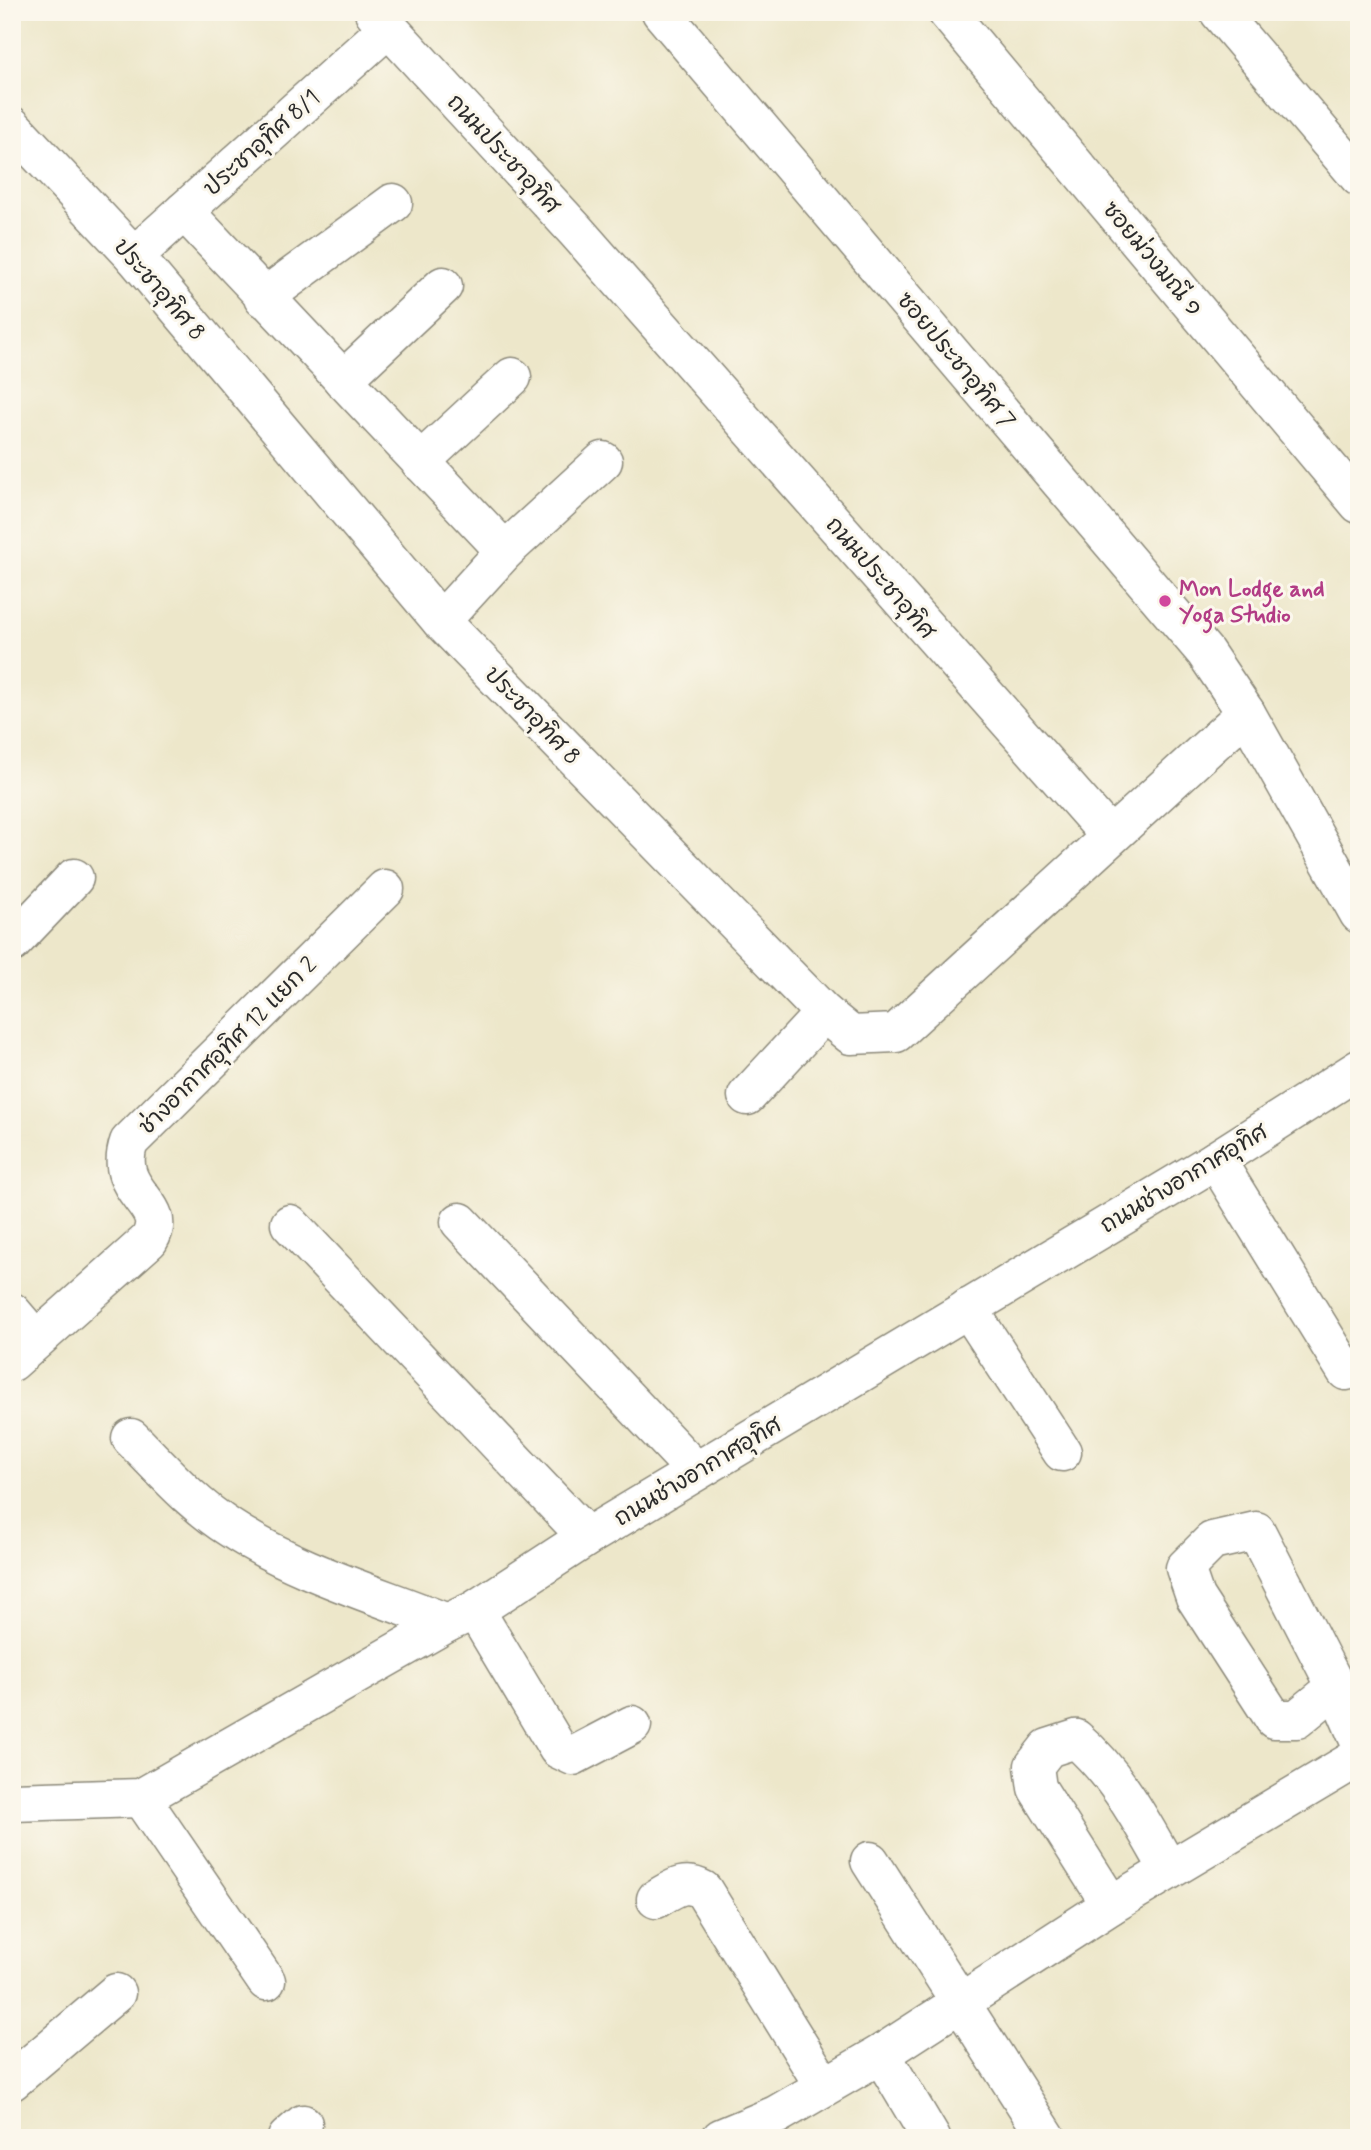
<svg xmlns="http://www.w3.org/2000/svg" width="1371" height="2150" viewBox="0 0 1371 2150" font-family="Mynerve,'Playpen Sans Thai',sans-serif">
  <rect width="100%" height="100%" fill="#fbf7ec"/>
  <filter id="ink" filterUnits="userSpaceOnUse"><feTurbulence type="fractalNoise" baseFrequency=".0143" numOctaves="2"/><feDisplacementMap in="SourceGraphic" scale="14" xChannelSelector="R" yChannelSelector="G"/><feConvolveMatrix kernelMatrix="1 2 1 2 8 2 1 2 1" color-interpolation-filters="sRGB"/></filter>
  <filter id="wash" filterUnits="userSpaceOnUse"><feTurbulence type="fractalNoise" baseFrequency=".00686" numOctaves="4" result="noise"/><feDisplacementMap in="SourceGraphic" scale="28" xChannelSelector="R" yChannelSelector="G"/><feGaussianBlur stdDeviation="1.57" result="paint"/><feColorMatrix in="noise" values="0 0 0 0 0 0 0 0 0 0 0 0 0 0 0 0 0 1.4 0 .05"/><feComposite in="paint" operator="in"/></filter>
  <g filter="url(#wash)">
    <rect width="100%" height="100%" fill="#ede7ca"/>
  </g>
  <g filter="url(#ink)">
    <g fill="none" stroke-linecap="round" stroke-linejoin="round">
      <g stroke="#8c897a" stroke-width="41">
        <g id="minor">
          <polyline points="374,12 576,231 1110,836"/>
          <polyline points="661,12 1205,652 1246,713 1359,914"/>
          <polyline points="947,12 1359,504"/>
          <polyline points="1219,12 1359,177"/>
          <polyline points="12,126 134,256 441,621 824,1013 851,1035 896,1033 1246,713"/>
          <polyline points="184,211 505,551 603,461"/>
          <polyline points="134,256 388,28"/>
          <polyline points="263,298 393,203"/>
          <polyline points="343,380 443,286"/>
          <polyline points="420,462 512,377"/>
          <polyline points="441,621 505,551"/>
          <polyline points="12,943 74,878"/>
          <polyline points="747,1096 824,1013"/>
          <polyline points="1216,1160 1346,1371"/>
          <polyline points="460,1222 696,1471"/>
          <polyline points="290,1224 587,1537"/>
          <polyline points="968,1308 1062,1452"/>
          <polyline points="12,1312 36,1340"/>
          <path d="M12 1362 149 1240C172 1202 111 1195 129 1142L385 889"/>
          <path d="M131 1438C163 1470 192 1504 230 1528 295 1571 375 1594 447 1623"/>
          <polygon points="1256,1531 1336,1687 1297,1719 1274,1719 1195,1597 1185,1568 1212,1541"/>
          <polyline points="475,1610 558,1749 573,1756 632,1725"/>
          <polyline points="1336,1687 1359,1740"/>
          <polyline points="141,1798 266,1981"/>
          <polyline points="12,1802 141,1798 447,1623 475,1610 587,1537 1216,1160 1359,1069"/>
          <polyline points="870,1861 1047,2138"/>
          <path d="M656 1899C673 1889 684 1879 703 1890L824 2086"/>
          <path d="M1111 1905 1037 1788 1034 1766 1048 1748 1076 1739C1118 1775 1142 1823 1169 1870"/>
          <polyline points="881,2054 931,2138"/>
          <polyline points="12,2081 116,1993"/>
          <polyline points="287,2138 303,2124"/>
          <polyline points="721,2138 776,2115 881,2054 1111,1905 1359,1757"/>
        </g>
      </g>
      <use href="#minor" stroke="#fff" stroke-width="38"/>
    </g>
  </g>
  <circle fill="#d1479c" stroke="#fbf7ec" stroke-width="2.5" cx="1165" cy="601" r="7"/>
  <g text-anchor="middle" stroke-width="6" stroke-linejoin="round" paint-order="stroke">
    <g font-size="23" fill="#2b2b2b" stroke="#fbf7ec">
      <text transform="translate(261 142) rotate(-42)" y="8">ประชาอุทิศ 8/1</text>
      <text transform="translate(504 153) rotate(47)" y="8">ถนนประชาอุทิศ</text>
      <text transform="translate(1153 258) rotate(50)" y="8">ซอยม่วงมณี ๑</text>
      <text transform="translate(160 289) rotate(49)" y="8">ประชาอุทิศ 8</text>
      <text transform="translate(957 360) rotate(50)" y="8">ซอยประชาอุทิศ 7</text>
      <text transform="translate(881 577) rotate(49)" y="8">ถนนประชาอุทิศ</text>
      <text transform="translate(533 715) rotate(46)" y="8">ประชาอุทิศ 8</text>
      <text transform="translate(227 1045) rotate(-45)" y="8">ช่างอากาศอุทิศ 12 แยก 2</text>
      <text transform="translate(1183 1178) rotate(-31)" y="8">ถนนช่างอากาศอุทิศ</text>
      <text transform="translate(697 1471) rotate(-31)" y="8">ถนนช่างอากาศอุทิศ</text>
    </g>
    <g font-size="23" font-weight="bold" fill="#b23c85" stroke="#fbf7ec" text-anchor="start">
      <text x="1179" y="596">Mon Lodge and<tspan x="1179" dy="26">Yoga Studio</tspan></text>
    </g>
  </g>
  <rect width="1371" height="2150" fill="none" stroke="#fbf7ec" stroke-width="42"/>
</svg>
